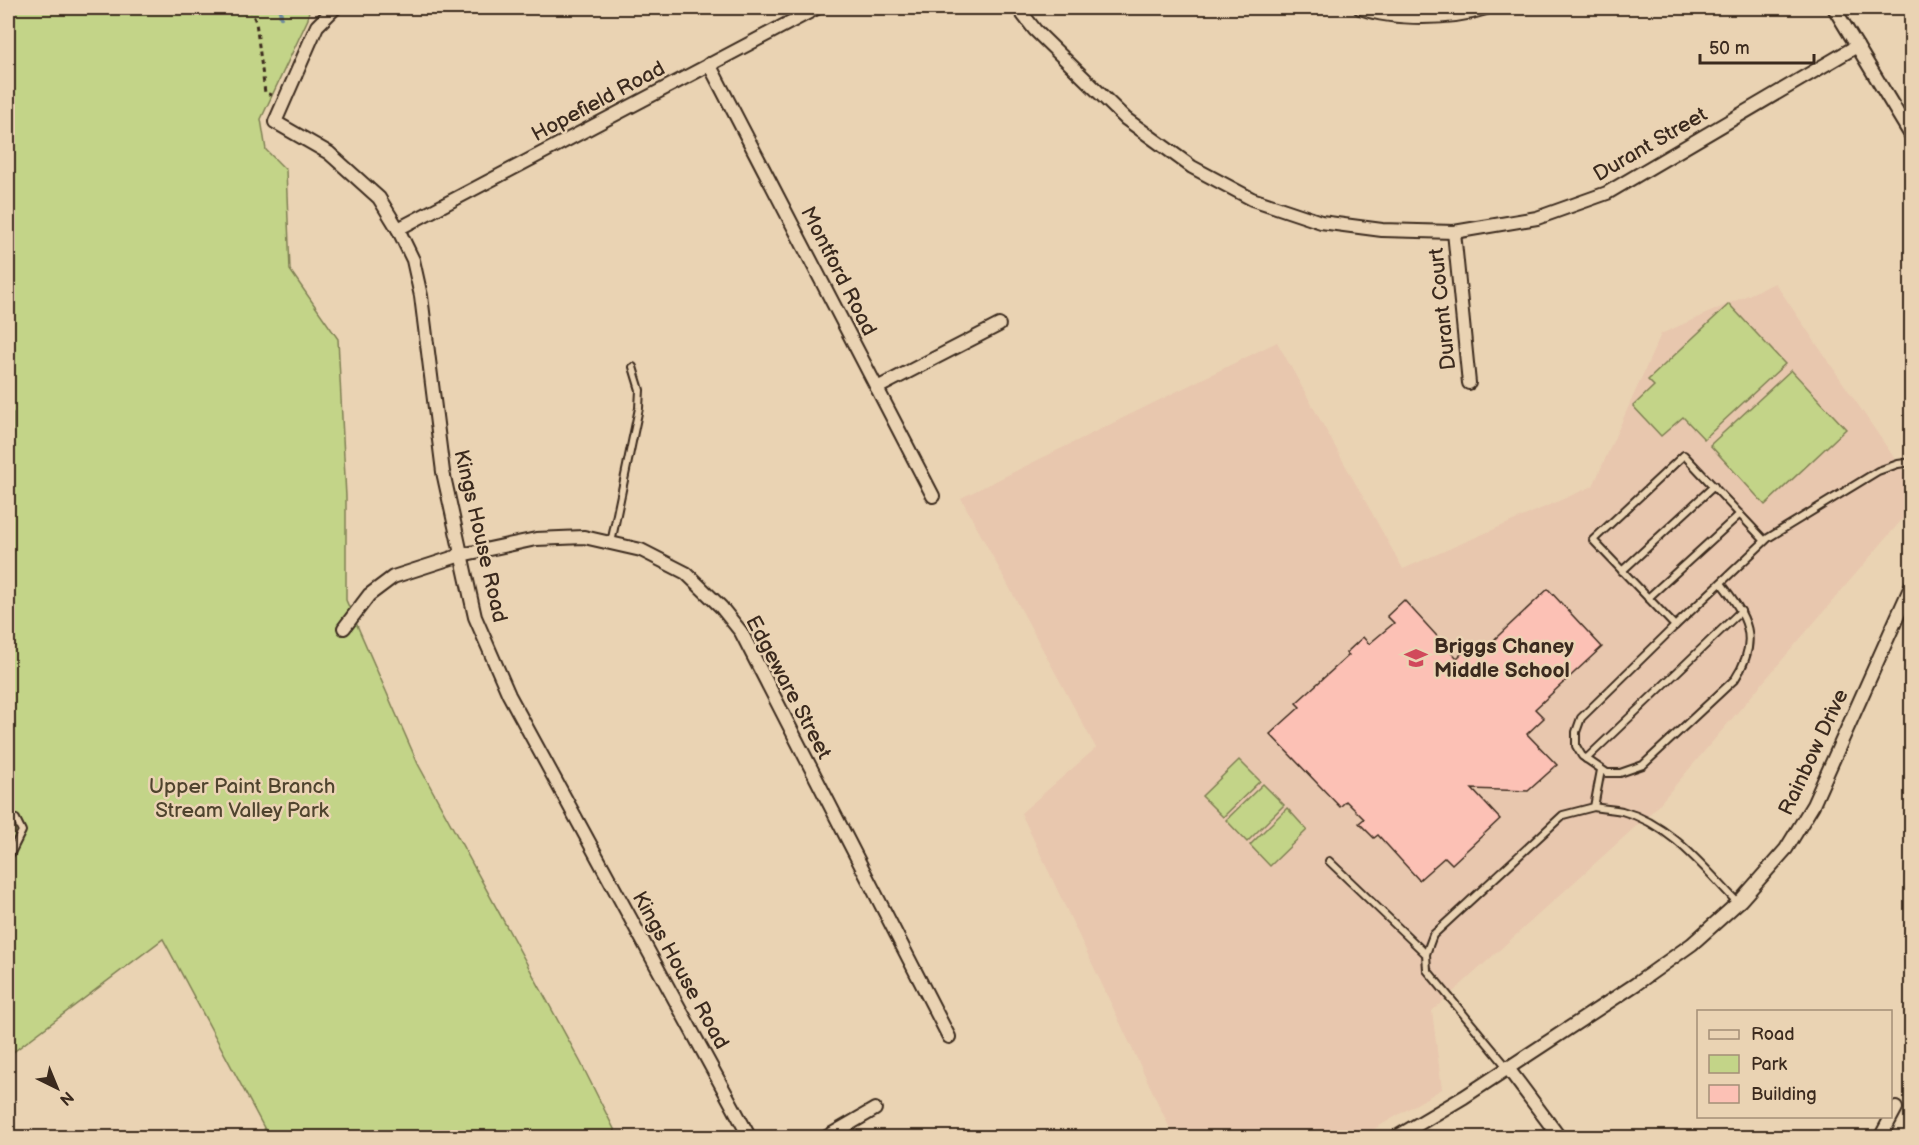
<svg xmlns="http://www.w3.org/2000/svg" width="1919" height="1145" viewBox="0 0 1919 1145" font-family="'Balsamiq Sans',sans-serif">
  <rect width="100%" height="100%" fill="#ead3b3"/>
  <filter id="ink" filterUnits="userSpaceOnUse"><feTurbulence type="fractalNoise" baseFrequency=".0167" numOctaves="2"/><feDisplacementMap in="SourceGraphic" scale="12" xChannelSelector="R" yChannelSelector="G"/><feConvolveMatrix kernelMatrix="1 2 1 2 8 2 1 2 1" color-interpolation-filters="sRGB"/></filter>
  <g filter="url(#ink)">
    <polygon fill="#e8c7ae" points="1775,283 1912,484 1911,509 1655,809 1432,1011 1442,1089 1359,1138 1174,1137 1021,813 1096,748 961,498 1277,342 1403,569 1593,486 1661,334"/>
    <g fill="#c3d488" stroke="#7f7f53" stroke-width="1.5">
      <polygon points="8,8 309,8 308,19 261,119 266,150 286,170 290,270 338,339 346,497 346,600 418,764 581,1063 618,1137 269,1137 163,939 8,1056 8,443 13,439 13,413 8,411"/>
      <polygon points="1729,304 1785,364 1704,439 1683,417 1661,436 1633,406 1654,386 1648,380"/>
      <polygon points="1791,370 1846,429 1765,505 1710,445"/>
      <polygon points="1239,760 1260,781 1223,817 1202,796"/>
      <polygon points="1263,784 1284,805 1247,842 1226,820"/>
      <polygon points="1287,808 1307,830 1270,866 1250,845"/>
    </g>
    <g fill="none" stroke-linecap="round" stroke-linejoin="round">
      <polyline stroke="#6f8c9d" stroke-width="4.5" points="280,8 281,17"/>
    </g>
    <polygon fill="#fcc1b5" stroke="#3b2a1e" stroke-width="1.5" points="1548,589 1602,647 1535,709 1544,718 1527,734 1557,765 1528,791 1472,789 1500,819 1452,864 1445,857 1419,880 1378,835 1374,838 1359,823 1364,819 1346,801 1340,807 1270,734 1300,707 1296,703 1349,655 1346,653 1363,637 1369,644 1394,623 1387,616 1404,600 1457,658 1473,643 1482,651"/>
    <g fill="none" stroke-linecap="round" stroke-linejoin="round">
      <g stroke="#3b2a1e" stroke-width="10">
        <g id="service">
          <polyline points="1765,541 1684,455 1593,540 1675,626 1768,538 1878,471 1898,464 1912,462"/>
          <polyline points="611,543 639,408 640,390 633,367"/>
          <polyline points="1622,571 1714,486"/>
          <polyline points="1648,598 1740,514"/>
          <path d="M1675 626 1581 718 1576 732V746L1582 756 1607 773H1620L1643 765 1735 679C1761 639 1747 617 1721 583"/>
          <polyline points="1586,759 1741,611"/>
          <path d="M1594 807C1604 809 1613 809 1622 811 1671 824 1705 869 1738 903"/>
          <polyline points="8,856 11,853 22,831 16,819"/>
          <polyline points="1329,861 1426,954"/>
          <polyline points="1507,1067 1427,970 1426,954 1433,935 1563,815 1594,807 1601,770"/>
        </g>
      </g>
      <g stroke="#3b2a1e" stroke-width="16">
        <g id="minor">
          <polyline points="335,8 317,26 275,122 329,153 379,198 398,229 413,260 421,296 443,472 475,617 509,695 750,1138"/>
          <polyline points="1018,8 1035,30 1126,119 1192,167 1252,199 1321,222 1382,230 1454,232 1537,218 1607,193 1857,46"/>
          <path d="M1360 8C1394 20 1451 20 1486 8"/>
          <polyline points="1834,8 1912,137"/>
          <polyline points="709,64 933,496"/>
          <polyline points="398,229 817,8"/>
          <polyline points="1454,232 1469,383"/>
          <polyline points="877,388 999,325"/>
          <polyline points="344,628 369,595 393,577 461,555 536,539 584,537 641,550 686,573 721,607 741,632 949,1037"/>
          <polyline points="1507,1067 1560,1138"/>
          <polyline points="825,1138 875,1109"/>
          <polyline points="1395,1138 1464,1097 1636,984 1692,944 1741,900 1786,849 1813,805 1912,584"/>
          <polyline points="1880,1138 1896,1108"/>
        </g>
      </g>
      <polyline stroke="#3b2a1e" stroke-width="3" stroke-dasharray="4.5 4.5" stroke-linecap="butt" points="250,8 256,22 265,93 272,95"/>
      <use href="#service" stroke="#ead3b3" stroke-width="6"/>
      <use href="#minor" stroke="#ead3b3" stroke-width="12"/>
    </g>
  </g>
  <defs>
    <g id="school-bare" transform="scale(1.8)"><path d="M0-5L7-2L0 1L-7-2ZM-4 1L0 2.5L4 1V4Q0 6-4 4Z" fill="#d1495b" stroke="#ead3b3" stroke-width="2.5" paint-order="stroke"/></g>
  </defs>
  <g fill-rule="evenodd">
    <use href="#school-bare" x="1416" y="658"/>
  </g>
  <g text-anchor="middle" stroke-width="5" stroke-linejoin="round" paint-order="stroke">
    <g font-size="21" fill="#3b2a1e" stroke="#ead3b3">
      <text transform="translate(598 101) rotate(-28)" y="7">Hopefield Road</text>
      <text transform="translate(1650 144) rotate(-30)" y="7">Durant Street</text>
      <text transform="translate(839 271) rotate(63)" y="7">Montford Road</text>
      <text transform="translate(1442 309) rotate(-96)" y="7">Durant Court</text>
      <text transform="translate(481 536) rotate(77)" y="7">Kings House Road</text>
      <text transform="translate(789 687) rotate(62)" y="7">Edgeware Street</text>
      <text transform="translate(1813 752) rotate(-65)" y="7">Rainbow Drive</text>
      <text transform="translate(681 970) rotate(61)" y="7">Kings House Road</text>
    </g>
    <g font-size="21" font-weight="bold" fill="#3b2a1e" stroke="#ead3b3" text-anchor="start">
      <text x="1434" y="653">Briggs Chaney<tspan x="1434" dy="24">Middle School</tspan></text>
    </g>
    <g font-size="21" fill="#4f442e" stroke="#ead3b3">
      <text x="242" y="793">Upper Paint Branch<tspan x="242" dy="24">Stream Valley Park</tspan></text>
    </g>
  </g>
  <rect width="1919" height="1145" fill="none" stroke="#ead3b3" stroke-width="30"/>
  <rect x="15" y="15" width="1889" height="1115" fill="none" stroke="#3b2a1e" stroke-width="2" filter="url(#ink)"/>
  <rect x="1697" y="1010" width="195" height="108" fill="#ead3b3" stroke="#a48f77" stroke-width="1.5"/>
  <rect x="1709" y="1030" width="30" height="9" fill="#ead3b3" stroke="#a48f77" stroke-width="1.5"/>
  <text x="1751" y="1040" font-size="18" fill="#3b2a1e">Road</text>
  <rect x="1709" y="1055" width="30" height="18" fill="#c3d488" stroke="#a48f77" stroke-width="1.5"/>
  <text x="1751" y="1070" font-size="18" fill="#3b2a1e">Park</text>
  <rect x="1709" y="1085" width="30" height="18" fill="#fcc1b5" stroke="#a48f77" stroke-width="1.5"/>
  <text x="1751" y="1100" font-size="18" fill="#3b2a1e">Building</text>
  <g transform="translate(57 1088) rotate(137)" stroke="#ead3b3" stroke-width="4.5" paint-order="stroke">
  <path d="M0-4.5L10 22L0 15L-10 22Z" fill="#3b2a1e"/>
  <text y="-9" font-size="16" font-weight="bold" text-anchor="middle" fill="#3b2a1e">N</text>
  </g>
  <path d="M1700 54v9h114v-9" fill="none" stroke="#3b2a1e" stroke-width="3"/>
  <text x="1709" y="54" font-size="18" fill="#3b2a1e" stroke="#ead3b3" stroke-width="4.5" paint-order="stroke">50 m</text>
</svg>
